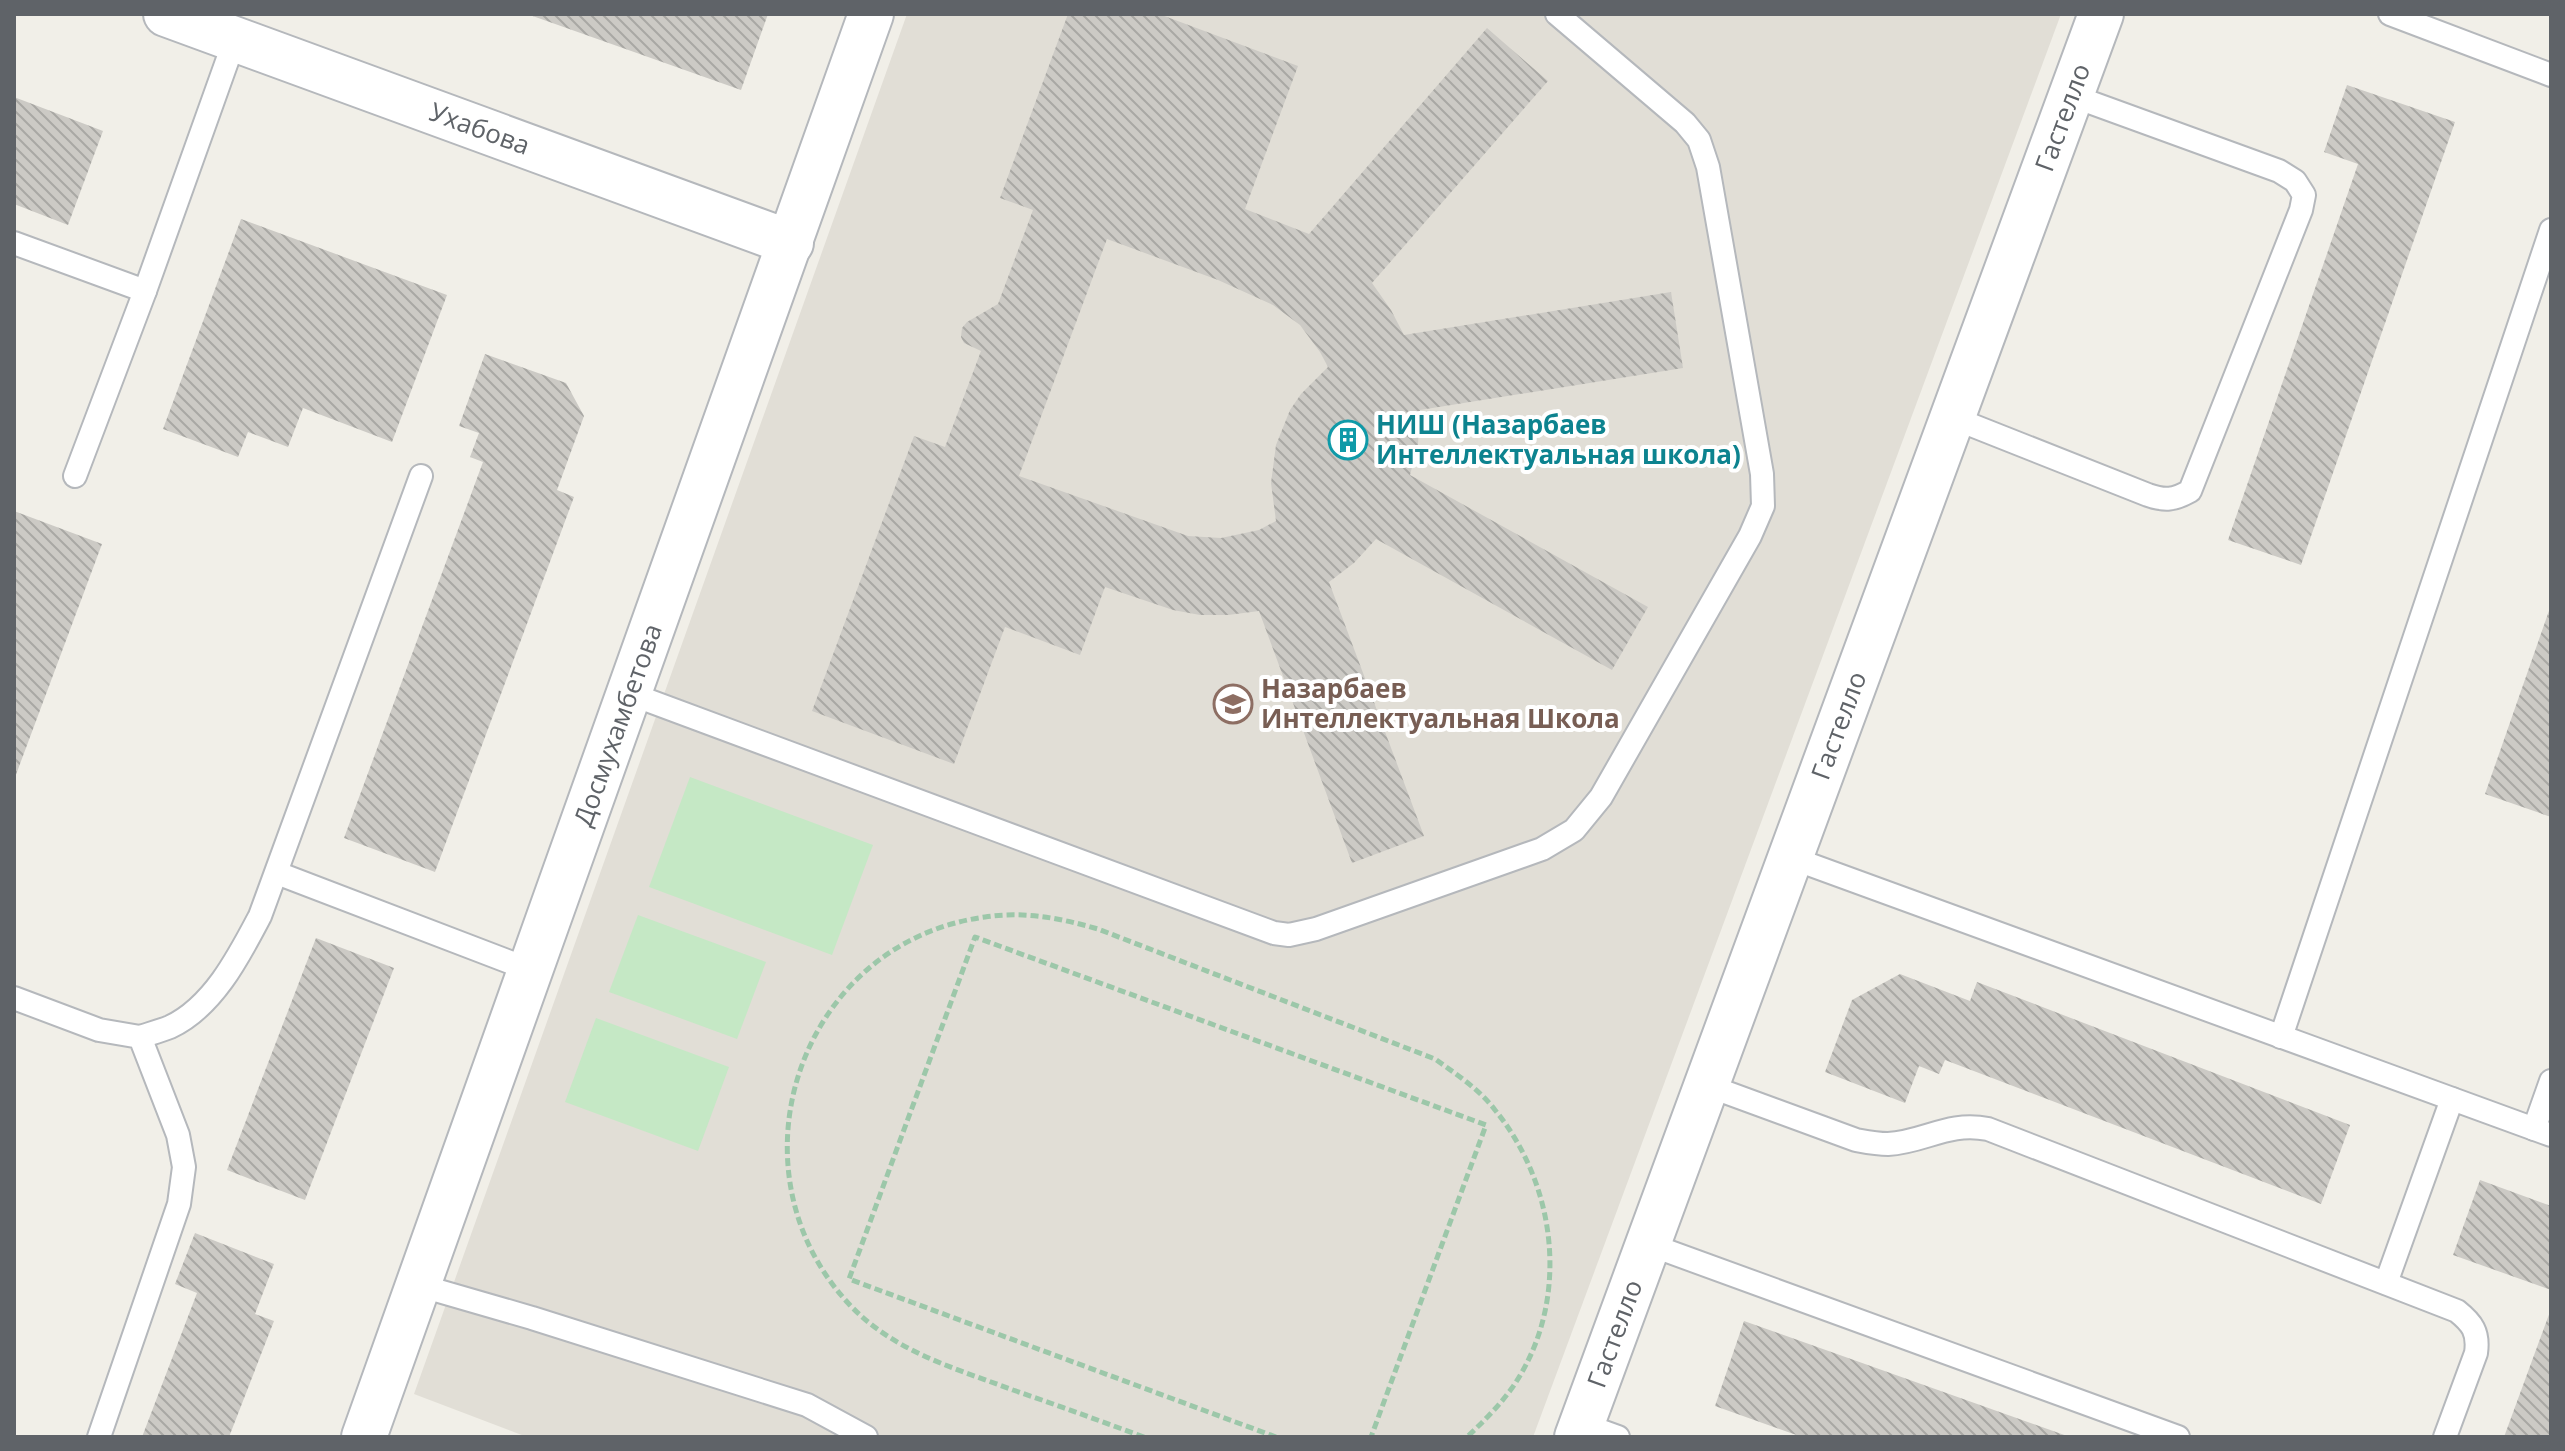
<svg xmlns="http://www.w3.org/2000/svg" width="2565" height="1451" viewBox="0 0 2565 1451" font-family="'Open Sans',sans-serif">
  <defs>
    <pattern id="building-back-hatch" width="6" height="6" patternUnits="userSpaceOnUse" patternTransform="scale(2)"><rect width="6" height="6" fill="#cccac5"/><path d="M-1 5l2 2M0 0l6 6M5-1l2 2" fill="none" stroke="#a9a8a4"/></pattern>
  </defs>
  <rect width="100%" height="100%" fill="#f1efe8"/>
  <polygon fill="#e1ded6" points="907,14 2061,14 1533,1437 527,1437 414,1394"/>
  <g fill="#c5e8c5">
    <polygon points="690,777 873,845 832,955 649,887"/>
    <polygon points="638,915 766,962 737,1039 609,992"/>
    <polygon points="596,1018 729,1067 698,1151 565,1102"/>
  </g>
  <g fill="url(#building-back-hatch)" fill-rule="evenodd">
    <polygon points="527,14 768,14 741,90"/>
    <path d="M1068 14H1159L1298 66 1245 209 1309 234 1487 28 1548 81 1372 283 1391 310 1404 335 1671 292 1683 368 1420 410 1418 444 1410 475 1648 607 1612 670 1376 539 1354 563 1329 582 1424 836 1352 863 1259 611 1228 615H1200L1173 610 1105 587 1080 655 1005 627 954 764 812 711 914 436 945 447 981 351 964 343 961 337 962 328 967 322 998 304 1033 210 1000 198ZM1107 239 1218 280 1273 305 1300 325 1320 352 1328 367 1301 394 1290 410 1276 445 1271 483 1276 521 1259 530 1221 538 1188 536 1019 476Z"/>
    <polygon points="2347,85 2455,122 2301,565 2228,540 2358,164 2324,152"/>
    <polygon points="14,97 103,131 68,225 14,204"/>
    <polygon points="241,219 447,295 392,442 303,408 288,447 248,432 238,457 163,429"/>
    <polygon points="485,354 566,383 584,416 557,490 574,497 435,872 344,838 483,462 470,457 479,433 459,426"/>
    <polygon points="14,511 102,544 14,780"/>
    <polygon points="2551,605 2551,817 2485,794"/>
    <polygon points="316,938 394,968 305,1200 227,1170"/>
    <polygon points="1900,974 1970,1001 1977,982 2350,1125 2321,1204 1945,1060 1939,1074 1919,1066 1905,1103 1825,1072 1852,1000"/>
    <polygon points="2480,1180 2551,1206 2551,1290 2453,1255"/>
    <polygon points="195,1233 274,1264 255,1314 274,1321 229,1437 142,1437 197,1293 175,1284"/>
    <polygon points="2551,1309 2551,1437 2504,1437"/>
    <polygon points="1744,1321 2070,1437 1802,1437 1715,1406"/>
  </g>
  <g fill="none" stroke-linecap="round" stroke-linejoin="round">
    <g stroke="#b5b8bc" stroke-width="26">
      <g id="service">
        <polyline points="2390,14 2551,75"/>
        <polyline points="14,243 145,291 75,476"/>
        <polyline points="145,291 235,39"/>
        <path d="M1951 417 2148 495C2165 501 2174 500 2190 491L2301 210 2304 195 2295 181 2279 171 2070 95"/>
        <polyline points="628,693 1274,933 1289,935 1316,929 1542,849 1574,830 1601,797 1750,536 1763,506 1762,474 1708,167 1699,140 1685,123 1557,14"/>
        <polyline points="1789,857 2551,1135"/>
        <polyline points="277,873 528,969"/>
        <polyline points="14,998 99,1030 140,1037 178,1135 184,1167 179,1204 99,1437"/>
        <path d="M140 1037C149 1034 160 1031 170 1027 213 1007 239 956 260 916L421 476"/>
        <polyline points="2281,1037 2551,230"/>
        <path d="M1706 1085 1856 1140C1867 1142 1877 1144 1888 1144 1925 1142 1948 1121 1988 1129L2457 1311C2472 1323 2479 1332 2476 1353L2445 1437"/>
        <polyline points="2534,1129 2551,1081"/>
        <polyline points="1648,1244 2178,1437"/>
        <polyline points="2386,1283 2452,1099"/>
        <polyline points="418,1285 532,1318 807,1405 866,1437"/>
        <polyline points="1582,1424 1618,1437"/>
      </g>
    </g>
    <g stroke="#b5b8bc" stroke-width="48">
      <g id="minor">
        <path id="s1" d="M166 14 791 243"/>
        <path id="s2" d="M1577 1437 2101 14"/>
      </g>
    </g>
    <g stroke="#b5b8bc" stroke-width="48">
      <g id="tertiary">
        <path id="s3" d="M364 1437C531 962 705 489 871 14"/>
      </g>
    </g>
    <g stroke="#9cc7a9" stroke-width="5" stroke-dasharray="8 4" stroke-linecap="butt">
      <path d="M1144 1437C1100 1421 1057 1405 1013 1390 954 1368 892 1351 848 1303 724 1168 800 942 985 917 1024 911 1060 918 1098 929L1435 1059C1456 1074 1479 1089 1495 1110 1558 1187 1571 1303 1512 1388 1499 1406 1483 1422 1467 1437"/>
      <polyline points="1276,1437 849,1279 975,937 1486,1125 1371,1437"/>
    </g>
    <use href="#service" stroke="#fff" stroke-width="22"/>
    <use href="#minor" stroke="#fff" stroke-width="44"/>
    <use href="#tertiary" stroke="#fff" stroke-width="44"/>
  </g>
  <defs>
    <g id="building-ring" transform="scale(2)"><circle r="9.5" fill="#fff" stroke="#0f9aa8" stroke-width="1.5"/><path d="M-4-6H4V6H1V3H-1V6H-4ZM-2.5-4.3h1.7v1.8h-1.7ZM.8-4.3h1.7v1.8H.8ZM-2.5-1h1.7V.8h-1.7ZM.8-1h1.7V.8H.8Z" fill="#0f9aa8"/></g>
    <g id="school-ring" transform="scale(2)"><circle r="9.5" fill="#fff" stroke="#8d6e63" stroke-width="1.5"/><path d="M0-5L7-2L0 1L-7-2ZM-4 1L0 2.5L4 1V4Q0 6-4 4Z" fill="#8d6e63"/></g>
  </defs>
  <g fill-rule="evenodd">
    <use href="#building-ring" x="1348" y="440"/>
    <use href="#school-ring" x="1233" y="704"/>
  </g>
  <g text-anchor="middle" stroke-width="8" stroke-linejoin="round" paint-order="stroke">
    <g font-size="26" fill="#5f6368" stroke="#fff">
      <text dy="9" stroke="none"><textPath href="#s2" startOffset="1406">Гастелло</textPath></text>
      <text dy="9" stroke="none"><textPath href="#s1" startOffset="334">Ухабова</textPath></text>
      <text dy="9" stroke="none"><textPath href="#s3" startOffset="756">Досмухамбетова</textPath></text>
      <text dy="9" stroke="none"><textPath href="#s2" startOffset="758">Гастелло</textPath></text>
      <text dy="9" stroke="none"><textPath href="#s2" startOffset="110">Гастелло</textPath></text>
    </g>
    <g font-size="26" font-weight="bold" fill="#0d838f" stroke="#fff" text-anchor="start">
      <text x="1376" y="434">НИШ (Назарбаев<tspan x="1376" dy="30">Интеллектуальная школа)</tspan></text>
    </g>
    <g font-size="26" font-weight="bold" fill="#785e54" stroke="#fff" text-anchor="start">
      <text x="1261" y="698">Назарбаев<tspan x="1261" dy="30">Интеллектуальная Школа</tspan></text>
    </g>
  </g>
  <rect width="2565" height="1451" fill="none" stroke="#5f6368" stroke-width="32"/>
</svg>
